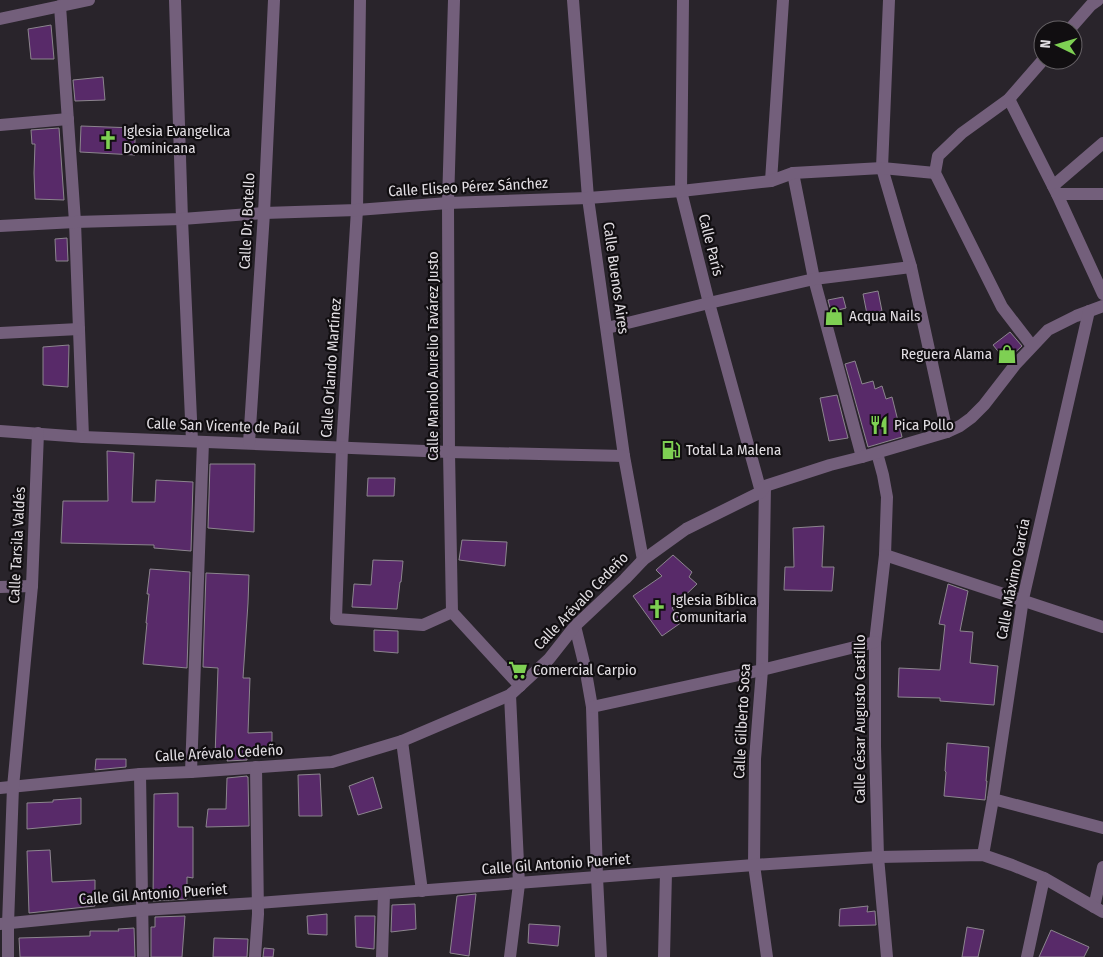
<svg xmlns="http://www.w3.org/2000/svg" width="1103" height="957" viewBox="0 0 1103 957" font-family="'Fira Sans Condensed',sans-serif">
  <rect width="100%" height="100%" fill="#29242b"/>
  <g fill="#582a69" stroke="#8c858e">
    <polygon points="51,25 54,59 31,59 28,29"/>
    <polygon points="103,77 105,100 75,101 73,80"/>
    <polygon points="81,126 135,128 135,155 80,152"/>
    <polygon points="59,128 64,200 35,199 34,173 35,144 32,144 31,130"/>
    <polygon points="67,238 68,261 56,261 55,239"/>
    <polygon points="878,291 882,311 867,314 863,294"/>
    <polygon points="843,297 846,308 838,310 840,317 833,319 828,300"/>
    <polygon points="1010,332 1022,346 1006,361 993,345"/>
    <polygon points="69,345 68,387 43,385 43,347"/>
    <polygon points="855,361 862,384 873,381 875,389 882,386 886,399 892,397 902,437 868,447 845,364"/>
    <polygon points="837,395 848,438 829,441 820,398"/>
    <polygon points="107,451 134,453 132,502 155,502 156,480 193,482 191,551 154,548 154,545 61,543 63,501 108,501"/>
    <polygon points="210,464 255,464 254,532 208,528"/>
    <polygon points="368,478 395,478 394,496 367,496"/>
    <polygon points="824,526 822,567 834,567 832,591 784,590 785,567 794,567 793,528"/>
    <polygon points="462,540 507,542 505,566 459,560"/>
    <polygon points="673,555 692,572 689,577 697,584 672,608 682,622 662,636 633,596 662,576 656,570"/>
    <polygon points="373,560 403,561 401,582 400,582 397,609 352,607 354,584 371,585"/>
    <polygon points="150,569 190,572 187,668 143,664 147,623 146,623 149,594 147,594"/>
    <polygon points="206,573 249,575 248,603 243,678 250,678 248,733 272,732 272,755 247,753 247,760 227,761 228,758 215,757 218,668 203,667"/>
    <polygon points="948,584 968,591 960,631 973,632 970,663 998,666 994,705 940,701 940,698 898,697 899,668 940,670 945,625 939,624"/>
    <polygon points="374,630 398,631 398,653 374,651"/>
    <polygon points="947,743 989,747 986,781 987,781 985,800 944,796 946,772 945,771"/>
    <polygon points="96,759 126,759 126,767 95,770"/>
    <polygon points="320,774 322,816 299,816 298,775"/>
    <polygon points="247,776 247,777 248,777 249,826 206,827 208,809 226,809 227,778"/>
    <polygon points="373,777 382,808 358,815 349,786"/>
    <polygon points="178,793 178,827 193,827 193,878 187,877 187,899 153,901 154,794"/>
    <polygon points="81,798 81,824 27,829 27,803 53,802 53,800"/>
    <polygon points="50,850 52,882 95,880 95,906 29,913 27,851"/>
    <polygon points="476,894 469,956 450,953 457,896"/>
    <polygon points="415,904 416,929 391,932 392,905"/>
    <polygon points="868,906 867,912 875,911 876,925 839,926 840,909"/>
    <polygon points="327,914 327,935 308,934 307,916"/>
    <polygon points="185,916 182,957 151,957 151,927 155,927 155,917"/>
    <polygon points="355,916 375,916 374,949 356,947"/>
    <polygon points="529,924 560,926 558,946 528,943"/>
    <polygon points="967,927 984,930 978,957 962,957"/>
    <polygon points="134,928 135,957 20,957 19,938 90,936 90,931 119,931 118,929"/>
    <polygon points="1051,930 1089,947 1084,957 1039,957"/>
    <polygon points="214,938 248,939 247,957 213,957"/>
    <polygon points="264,948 274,949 273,957 263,957"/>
  </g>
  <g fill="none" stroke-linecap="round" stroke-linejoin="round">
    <g stroke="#735f7b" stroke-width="12">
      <polyline points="175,0 182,219 192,441"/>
      <polyline points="360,0 357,210 342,447 336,619 423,625 452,612"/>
      <polyline points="454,0 448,203 449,452 452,612 520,686"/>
      <polyline points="573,0 588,198 624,456 643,560"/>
      <polyline points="683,0 681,191 709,303 761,492"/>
      <polyline points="889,0 882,168 911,267 947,432"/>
      <polyline points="60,6 75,222 83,437"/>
      <polyline points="0,19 89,0"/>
      <polyline points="1069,30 1091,5 1098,0"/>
      <polyline points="1009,99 1057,194 1103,294"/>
      <polyline points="0,125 68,119"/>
      <polyline points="793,173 814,279 862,457"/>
      <polyline points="771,181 783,0"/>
      <polyline points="1053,186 1103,143"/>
      <polyline points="1057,194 1103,194"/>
      <polyline points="0,226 75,222 182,219 264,213 357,210 448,203 588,198 681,191 771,181 793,173 882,168 935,173"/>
      <polyline points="607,328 709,303 814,279 911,267"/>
      <polyline points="0,333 79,329"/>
      <polyline points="1032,346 1002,307 935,173 938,156 962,133 1009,99 1043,60"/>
      <polyline points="0,431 83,437 449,452 624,456"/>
      <polyline points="249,443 264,213 274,0"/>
      <polyline points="877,453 883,475 887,497 885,555 875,642 875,746 878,857 887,957"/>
      <polyline points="765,486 762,670 755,759 754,865 767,957"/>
      <polyline points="885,555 1103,627"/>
      <polyline points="0,587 32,586"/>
      <polyline points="575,626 585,667 592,707 597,877 601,957"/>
      <polyline points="510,695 519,884 510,957"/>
      <polyline points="592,707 762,670 875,642"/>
      <polyline points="402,741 422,891"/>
      <polyline points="191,772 203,442"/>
      <polyline points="140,774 143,957"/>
      <polyline points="0,788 140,774 191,772 332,762 402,741 510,695 549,659 575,626 625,579 643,560 686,529 761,492 765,486 830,465 862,457 947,432 960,426 971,418 984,405 1015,365 1048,330 1076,316 1103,306"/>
      <polyline points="993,799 1103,828"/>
      <polyline points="983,855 993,799 1023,599 1089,311"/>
      <polyline points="1094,907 1103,867"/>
      <polyline points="0,924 142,910 258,903 754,865 878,857 983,855 1012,865 1044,878 1103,912"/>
      <polyline points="8,957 8,924 13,787 32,586 38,433"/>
      <polyline points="255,957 258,914 256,767"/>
      <polyline points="382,957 384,894"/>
      <polyline points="664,957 666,872"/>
      <polyline points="1027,957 1044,878"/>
    </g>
  </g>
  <defs>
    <g id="church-bare" transform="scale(1.5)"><path d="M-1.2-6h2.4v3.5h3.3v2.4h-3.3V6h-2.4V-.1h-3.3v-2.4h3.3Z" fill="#7ed053" stroke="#110e11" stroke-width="2.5" paint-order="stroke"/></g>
    <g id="shop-bare" transform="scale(1.5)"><path d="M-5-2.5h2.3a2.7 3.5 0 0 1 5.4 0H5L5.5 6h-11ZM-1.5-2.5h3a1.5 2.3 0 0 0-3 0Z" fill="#7ed053" stroke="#110e11" stroke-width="2.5" paint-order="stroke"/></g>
    <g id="restaurant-bare" transform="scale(1.5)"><path d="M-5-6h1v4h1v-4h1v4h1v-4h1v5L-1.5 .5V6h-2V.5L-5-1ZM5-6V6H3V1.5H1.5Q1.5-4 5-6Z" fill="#7ed053" stroke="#110e11" stroke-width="2.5" paint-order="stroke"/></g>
    <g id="fuel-bare" transform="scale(1.5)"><path d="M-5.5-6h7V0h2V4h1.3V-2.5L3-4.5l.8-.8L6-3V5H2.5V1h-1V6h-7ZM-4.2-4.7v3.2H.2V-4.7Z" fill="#7ed053" stroke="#110e11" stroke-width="2.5" paint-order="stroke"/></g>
    <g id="supermarket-bare" transform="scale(1.5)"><path d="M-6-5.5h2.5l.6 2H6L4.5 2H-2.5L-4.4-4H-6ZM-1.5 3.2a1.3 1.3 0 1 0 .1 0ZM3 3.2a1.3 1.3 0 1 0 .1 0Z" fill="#7ed053" stroke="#110e11" stroke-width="2.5" paint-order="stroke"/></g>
  </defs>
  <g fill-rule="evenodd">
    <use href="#church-bare" x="108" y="140"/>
    <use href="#shop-bare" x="834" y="316"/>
    <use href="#shop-bare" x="1007" y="354"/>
    <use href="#restaurant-bare" x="879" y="425"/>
    <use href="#fuel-bare" x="671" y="450"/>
    <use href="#church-bare" x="657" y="609"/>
    <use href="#supermarket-bare" x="518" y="670"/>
  </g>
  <g text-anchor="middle" stroke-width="4.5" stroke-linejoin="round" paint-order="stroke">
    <g font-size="15" fill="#e2dee3" stroke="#110e11" text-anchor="start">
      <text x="123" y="136">Iglesia Evangelica<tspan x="123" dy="17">Dominicana</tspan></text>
      <text x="849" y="321">Acqua Nails</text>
      <text x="992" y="359" text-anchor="end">Reguera Alama</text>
      <text x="894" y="430">Pica Pollo</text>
      <text x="686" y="455">Total La Malena</text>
      <text x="672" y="605">Iglesia Bíblica<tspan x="672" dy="17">Comunitaria</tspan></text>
      <text x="533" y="675">Comercial Carpio</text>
    </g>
    <g font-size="15" fill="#e2dee3" stroke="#110e11">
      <text transform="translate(468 187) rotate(-3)" y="5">Calle Eliseo Pérez Sánchez</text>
      <text transform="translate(247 221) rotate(-87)" y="5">Calle Dr. Botello</text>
      <text transform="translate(711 245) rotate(76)" y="5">Calle París</text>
      <text transform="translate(616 278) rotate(82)" y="5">Calle Buenos Aires</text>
      <text transform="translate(433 356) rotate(-90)" y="5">Calle Manolo Aurelio Tavárez Justo</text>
      <text transform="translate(331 368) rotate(-86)" y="5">Calle Orlando Martínez</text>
      <text transform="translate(223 426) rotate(2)" y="5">Calle San Vicente de Paúl</text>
      <text transform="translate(17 545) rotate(-87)" y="5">Calle Tarsila Valdés</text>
      <text transform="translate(1013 579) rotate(-79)" y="5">Calle Máximo García</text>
      <text transform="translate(581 601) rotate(-46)" y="5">Calle Arévalo Cedeño</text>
      <text transform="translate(860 719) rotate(-90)" y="5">Calle César Augusto Castillo</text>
      <text transform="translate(742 721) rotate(-87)" y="5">Calle Gilberto Sosa</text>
      <text transform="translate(219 753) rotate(-3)" y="5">Calle Arévalo Cedeño</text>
      <text transform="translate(556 864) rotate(-4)" y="5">Calle Gil Antonio Pueriet</text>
      <text transform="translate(153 894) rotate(-4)" y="5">Calle Gil Antonio Pueriet</text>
    </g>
  </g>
  <g transform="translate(1058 45) rotate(275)"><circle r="24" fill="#110e11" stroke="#656165"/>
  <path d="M0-4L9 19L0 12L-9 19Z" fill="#7ed053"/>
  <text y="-8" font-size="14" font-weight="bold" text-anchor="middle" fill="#e2dee3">N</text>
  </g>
</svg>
